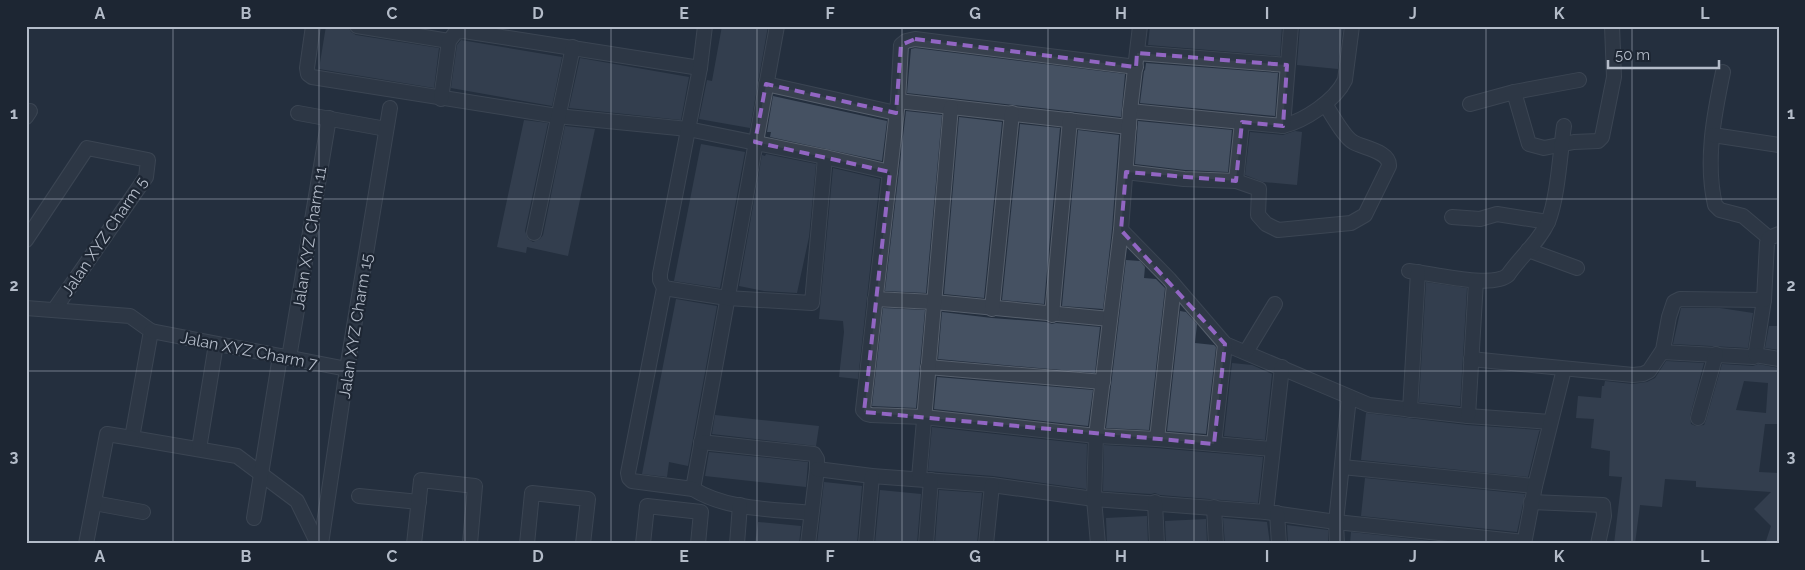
<svg xmlns="http://www.w3.org/2000/svg" width="1805" height="570" viewBox="0 0 1805 570" font-family="Raleway,sans-serif">
  <rect width="100%" height="100%" fill="#242f3e"/>
  <g fill="#455162" fill-rule="evenodd">
    <polygon points="326,26 341,26 349,28 351,32 356,35 439,48 434,88 319,69"/>
    <polygon points="722,26 768,26 750,128 699,119 707,80 712,81"/>
    <polygon points="1150,26 1282,26 1280,56 1148,45"/>
    <polygon points="1300,26 1343,26 1338,69 1297,65"/>
    <polygon points="461,40 562,57 552,106 451,88 457,45"/>
    <polygon points="915,48 1125,74 1121,117 907,93 911,49"/>
    <polygon points="580,58 689,77 681,120 569,108"/>
    <polygon points="1146,63 1278,73 1275,116 1140,103 1144,71 1145,70"/>
    <polygon points="773,96 887,121 882,161 770,137 771,132 767,132"/>
    <polygon points="906,111 942,115 926,293 885,291"/>
    <polygon points="959,117 1002,122 984,298 944,294"/>
    <polygon points="524,120 548,123 525,231 528,239 533,242 540,239 543,235 565,126 595,129 568,256 527,247 526,253 497,247"/>
    <polygon points="1138,121 1232,130 1228,172 1185,170 1135,164"/>
    <polygon points="1020,124 1060,128 1044,304 1002,300"/>
    <polygon points="1078,130 1119,135 1112,229 1103,309 1062,306"/>
    <polygon points="1295,131 1302,132 1297,185 1263,182 1245,175 1250,132 1283,135"/>
    <polygon points="701,144 745,152 720,288 674,281"/>
    <polygon points="766,154 816,164 809,237 797,293 764,291 739,286 762,155 765,156"/>
    <polygon points="833,168 880,179 858,379 839,377 844,332 843,321 819,319"/>
    <polygon points="1126,260 1140,261 1145,267 1144,278 1156,279 1165,288 1149,430 1106,428"/>
    <polygon points="1426,282 1467,288 1460,406 1419,402"/>
    <polygon points="676,299 717,306 688,466 669,462 667,477 642,474"/>
    <polygon points="883,308 925,310 916,408 872,406"/>
    <polygon points="1681,308 1720,308 1753,313 1748,348 1673,344"/>
    <polygon points="1180,311 1186,312 1197,324 1195,343 1214,345 1216,347 1206,434 1167,431"/>
    <polygon points="942,312 992,318 1046,322 1052,324 1056,323 1100,327 1095,373 938,359"/>
    <polygon points="1769,326 1779,326 1779,350 1765,348"/>
    <path d="M1666 361 1704 363 1690 416 1691 424 1696 426 1704 425 1706 420 1722 364 1753 366 1758 364 1779 368V424H1765L1759 472 1779 473V544H1765L1771 526 1754 509 1771 492 1696 487V481L1665 479 1662 507 1640 505 1635 544H1614L1622 477 1609 476 1610 451 1591 448 1594 419 1576 418 1578 396 1601 398 1602 386H1604L1605 381 1632 384 1647 382 1655 378ZM1744 381 1768 383 1766 413 1736 410Z"/>
    <polygon points="1232,363 1252,365 1272,374 1265,440 1224,436"/>
    <polygon points="937,377 1093,390 1088,426 934,409"/>
    <polygon points="1366,413 1467,425 1540,430 1539,432 1528,477 1361,460"/>
    <polygon points="715,415 819,426 816,446 712,434"/>
    <polygon points="932,427 1087,444 1086,489 993,476 928,471"/>
    <polygon points="1104,445 1156,448 1263,457 1258,503 1160,495 1155,493 1151,494 1103,491"/>
    <polygon points="709,452 808,462 806,487 705,476"/>
    <polygon points="1365,478 1525,494 1517,532 1361,516"/>
    <polygon points="824,482 862,486 857,544 817,544"/>
    <polygon points="880,490 921,494 917,544 875,544"/>
    <polygon points="939,490 982,493 977,544 935,544"/>
    <polygon points="1147,516 1148,544 1107,544 1106,518"/>
    <polygon points="1223,518 1267,522 1270,544 1225,544"/>
    <polygon points="1206,519 1207,544 1166,544 1165,521"/>
    <polygon points="758,522 801,526 799,544 755,544"/>
    <polygon points="1287,525 1328,530 1328,544 1288,544"/>
    <polygon points="1351,532 1458,544 1350,544"/>
  </g>
  <g fill="none" stroke-linecap="round" stroke-linejoin="round">
    <g stroke="#565f6c" stroke-width="16">
      <g id="street">
        <polyline points="313,26 307,68 308,74 312,77 557,116 688,129 825,157 890,172"/>
        <polyline points="357,26 449,41"/>
        <path d="M777 26 693 489C727 510 772 509 811 513"/>
        <polyline points="1137,53 1287,65"/>
        <polyline points="1136,67 915,39 906,41 901,45 898,101 863,410 867,414 871,415 924,417 1096,436 1157,439 1272,449"/>
        <path d="M1723 72C1714 115 1705 161 1715 205L1720 210 1743 216 1769 238"/>
        <polyline points="766,84 896,113"/>
        <polyline points="1514,92 1579,80"/>
        <polyline points="441,99 449,41 456,32 464,31 700,68"/>
        <polyline points="898,101 1129,127"/>
        <polyline points="1470,104 1514,92 1529,144 1544,148 1574,142 1598,141 1602,137 1614,77 1612,26"/>
        <path d="M1130 111 1283 126C1304 121 1335 101 1345 80L1352 26"/>
        <polyline points="298,113 386,129"/>
        <polyline points="26,117 30,111"/>
        <polyline points="1283,126 1291,26"/>
        <polyline points="1713,135 1779,145"/>
        <polyline points="1126,172 1184,179 1236,181 1242,122"/>
        <path d="M1236 181 1259 189 1258 215 1266 224 1278 230 1351 223 1365 215 1389 166C1390 151 1363 148 1353 142 1344 137 1331 113 1325 104"/>
        <polyline points="1452,217 1480,219 1497,214 1548,222"/>
        <polyline points="1121,230 1169,279 1225,344 1369,405 1468,416 1550,422"/>
        <polyline points="534,233 573,47"/>
        <polyline points="26,240 87,148 148,160 146,177 54,310"/>
        <polyline points="1528,250 1577,268"/>
        <path d="M1409 271C1431 273 1492 289 1508 275 1520 257 1539 242 1548 222 1558 197 1560 153 1564 126"/>
        <polyline points="664,288 727,298 812,303 825,157"/>
        <polyline points="875,299 934,302 1110,319"/>
        <polyline points="26,308 130,316 151,331 132,438 237,456 297,501 318,544"/>
        <polyline points="992,309 1012,113"/>
        <polyline points="1052,315 1070,120"/>
        <polyline points="151,331 347,369"/>
        <polyline points="1246,352 1275,304"/>
        <polyline points="1662,352 1753,357 1756,351 1764,300"/>
        <polyline points="1755,355 1779,359"/>
        <polyline points="289,358 329,118"/>
        <polyline points="1471,359 1633,375 1643,374 1649,371 1663,350 1669,317 1674,302 1680,299 1764,300 1767,243 1769,238 1779,234"/>
        <polyline points="928,367 1103,382"/>
        <polyline points="1410,410 1418,272"/>
        <polyline points="1468,416 1476,281"/>
        <polyline points="1698,418 1716,354"/>
        <polyline points="1157,439 1174,285"/>
        <polyline points="701,442 814,454 817,459 817,469 808,544"/>
        <polyline points="1214,444 1225,344"/>
        <polyline points="199,449 216,344"/>
        <polyline points="1342,467 1535,486"/>
        <polyline points="817,469 872,476 992,485 1094,499 1266,512 1336,522 1524,542"/>
        <polyline points="919,478 951,107"/>
        <polyline points="693,489 632,481 629,478 628,473 664,288 660,280 660,274 700,68 705,26"/>
        <polyline points="359,496 419,502"/>
        <polyline points="1155,502 1157,544"/>
        <polyline points="1531,502 1603,505 1604,516 1598,544"/>
        <polyline points="94,503 143,512"/>
        <polyline points="1214,507 1216,544"/>
        <polyline points="1266,512 1282,367"/>
        <polyline points="1277,513 1279,544"/>
        <polyline points="254,518 280,356"/>
        <polyline points="86,544 107,434 132,438"/>
        <polyline points="321,544 347,369 390,108"/>
        <polyline points="414,544 421,480 475,486 470,544"/>
        <polyline points="527,544 532,493 588,499 583,544"/>
        <polyline points="643,544 647,506 701,512 698,544"/>
        <polyline points="737,544 740,505"/>
        <polyline points="866,544 872,476"/>
        <polyline points="926,544 931,480"/>
        <polyline points="986,544 992,485"/>
        <polyline points="1098,544 1094,499 1096,436 1121,230 1130,111 1140,26"/>
        <polyline points="1337,544 1336,522 1349,397"/>
        <polyline points="1524,544 1535,486 1564,369"/>
      </g>
    </g>
    <use href="#street" stroke="#38414e" stroke-width="14"/>
  </g>
  <path d="M0 0H1805V570H0ZM915 39 1136 67 1137 53 1287 65 1283 126 1242 122 1236 181 1126 172 1121 230 1225 344 1214 444 864 412 890 172 755 142 766 84 896 113 901 45Z" fill="#242f3e" fill-opacity=".55" fill-rule="evenodd"/>
  <path fill="none" stroke="#9266c3" stroke-width="4" stroke-dasharray="10 6" stroke-linejoin="round" d="M915 39 1136 67 1137 53 1287 65 1283 126 1242 122 1236 181 1126 172 1121 230 1225 344 1214 444 864 412 890 172 755 142 766 84 896 113 901 45Z"/>
  <path fill="none" stroke="#b4bcc9" stroke-width="1" stroke-opacity="0.55" d="M173 26V544M319 26V544M465 26V544M611 26V544M757 26V544M902 26V544M1048 26V544M1194 26V544M1340 26V544M1486 26V544M1632 26V544M26 199H1779M26 371H1779"/>
  <g text-anchor="middle" stroke-width="4.5" stroke-linejoin="round" paint-order="stroke">
    <g font-size="16" fill="#b4bcc9" stroke="#1d2633">
      <text transform="translate(104 236) rotate(-56)" y="6">Jalan XYZ Charm 5</text>
      <text transform="translate(309 238) rotate(-81)" y="6">Jalan XYZ Charm 11</text>
      <text transform="translate(355 326) rotate(-81)" y="6">Jalan XYZ Charm 15</text>
      <text transform="translate(249 350) rotate(11)" y="6">Jalan XYZ Charm 7</text>
    </g>
  </g>
  <rect width="1805" height="570" fill="none" stroke="#1d2633" stroke-width="55"/>
  <path d="M1608 60v8h111v-8" fill="none" stroke="#b4bcc9" stroke-width="2.5"/>
  <text x="1615" y="60" font-size="15" fill="#b4bcc9" stroke="#1d2633" stroke-width="4" paint-order="stroke">50 m</text>
  <rect x="28" y="28" width="1750" height="514" fill="none" stroke="#b4bcc9" stroke-width="2"/>
  <g font-size="16" text-anchor="middle" font-weight="bold" fill="#b4bcc9">
    <text x="100" y="19">A</text>
    <text x="246" y="19">B</text>
    <text x="392" y="19">C</text>
    <text x="538" y="19">D</text>
    <text x="684" y="19">E</text>
    <text x="830" y="19">F</text>
    <text x="975" y="19">G</text>
    <text x="1121" y="19">H</text>
    <text x="1267" y="19">I</text>
    <text x="1413" y="19">J</text>
    <text x="1559" y="19">K</text>
    <text x="1705" y="19">L</text>
    <text x="14" y="119">1</text>
    <text x="1791" y="119">1</text>
    <text x="14" y="291">2</text>
    <text x="1791" y="291">2</text>
    <text x="14" y="462">3</text>
    <text x="1791" y="462">3</text>
    <text x="100" y="562">A</text>
    <text x="246" y="562">B</text>
    <text x="392" y="562">C</text>
    <text x="538" y="562">D</text>
    <text x="684" y="562">E</text>
    <text x="830" y="562">F</text>
    <text x="975" y="562">G</text>
    <text x="1121" y="562">H</text>
    <text x="1267" y="562">I</text>
    <text x="1413" y="562">J</text>
    <text x="1559" y="562">K</text>
    <text x="1705" y="562">L</text>
  </g>
</svg>
